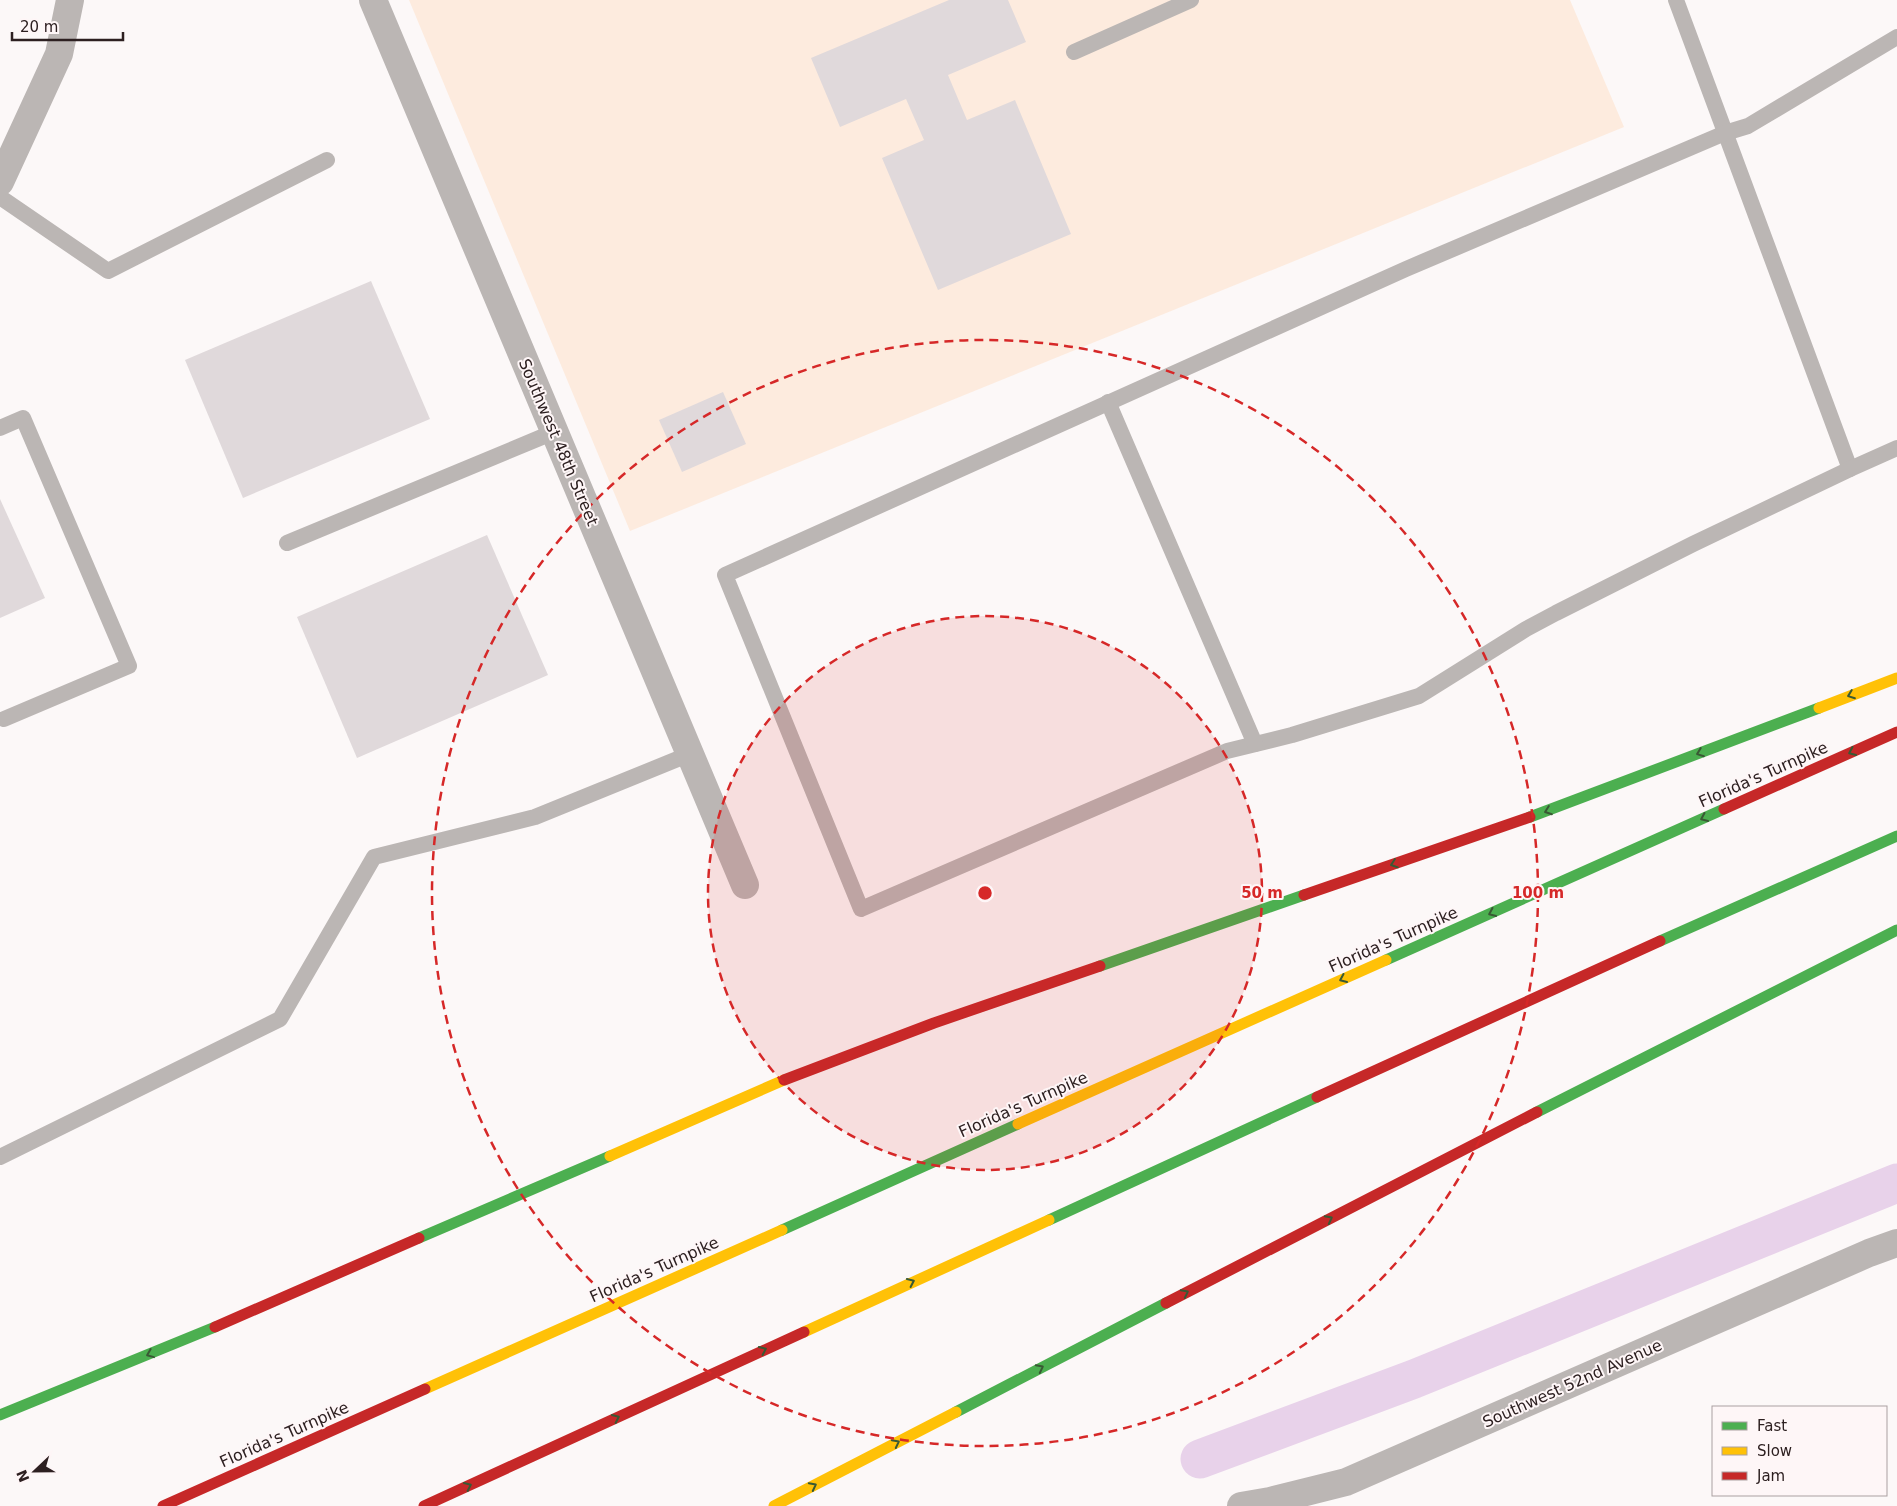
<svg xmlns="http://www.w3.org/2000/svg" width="1897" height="1506" viewBox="0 0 1897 1506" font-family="'DejaVu Sans',sans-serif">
  <rect width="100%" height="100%" fill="#fcf8f8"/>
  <polygon fill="#fdebde" points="409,0 1570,0 1624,127 630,531"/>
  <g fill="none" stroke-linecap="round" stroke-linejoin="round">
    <polyline stroke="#e8d2ea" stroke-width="39" points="1200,1459 1414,1379 1897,1183"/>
  </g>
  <g fill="#e0d9db">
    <polygon points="949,0 1008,0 1026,42 948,75 967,120 1015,100 1071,234 938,290 882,158 924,140 906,99 840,127 811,58"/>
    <polygon points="371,281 430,419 243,498 185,360"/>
    <polygon points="723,392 746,444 682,472 659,420"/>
    <polygon points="0,499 45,598 0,618"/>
    <polygon points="487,535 548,675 357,758 297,617"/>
  </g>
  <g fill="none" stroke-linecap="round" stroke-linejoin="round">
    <g stroke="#bbb6b4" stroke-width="16">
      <polyline points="1676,0 1850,469"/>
      <polyline points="1897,37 1748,126 1725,133 1406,269 725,575 861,909 1227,751 1292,735 1419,696 1526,629 1556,613 1693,544 1850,469 1897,448"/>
      <polyline points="1074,52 1191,0"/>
      <polyline points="0,197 108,271 327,160"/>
      <polyline points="1108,402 1255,744"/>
      <polyline points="0,428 23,418 129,666 4,719"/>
      <polyline points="287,543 554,432"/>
      <polyline points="0,1157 280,1019 374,857 535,817 690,754"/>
    </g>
    <g stroke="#bbb6b4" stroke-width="28">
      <polyline points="373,0 745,885"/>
      <polyline points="0,182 59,54 70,0"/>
      <polyline points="1241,1506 1270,1501 1346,1482 1869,1253 1897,1243"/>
    </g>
    <g stroke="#4caf50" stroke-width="11">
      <polyline points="1530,817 1819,708"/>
      <polyline points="1660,941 1897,836"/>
      <polyline points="1386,960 1724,809"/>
      <polyline points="1100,966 1304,895"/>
      <polyline points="1537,1112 1897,930"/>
      <polyline points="1049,1220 1317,1097"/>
      <polyline points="782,1230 1018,1124"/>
      <polyline points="419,1238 610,1156"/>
      <polyline points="956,1412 1166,1303"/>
      <polyline points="0,1415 215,1327"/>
    </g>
    <g stroke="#ffc107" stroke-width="11">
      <polyline points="1819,708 1897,678"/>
      <polyline points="1018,1124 1386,960"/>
      <polyline points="610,1156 784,1080"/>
      <polyline points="804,1332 1049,1220"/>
      <polyline points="425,1389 782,1230"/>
      <polyline points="774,1506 956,1412"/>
    </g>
    <g stroke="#c62828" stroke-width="11">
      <polyline points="1724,809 1897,732"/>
      <polyline points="1304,895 1530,817"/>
      <polyline points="784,1080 934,1023 1100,966"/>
      <polyline points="1317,1097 1660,941"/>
      <polyline points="1166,1303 1537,1112"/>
      <polyline points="215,1327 419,1238"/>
      <polyline points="163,1506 425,1389"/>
      <polyline points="424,1506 804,1332"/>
    </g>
  </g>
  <defs><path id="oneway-chevron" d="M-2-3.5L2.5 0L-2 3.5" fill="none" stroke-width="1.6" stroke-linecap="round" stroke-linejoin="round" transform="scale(1.25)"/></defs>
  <g stroke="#395934">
    <use href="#oneway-chevron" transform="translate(1851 695) rotate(159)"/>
    <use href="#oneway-chevron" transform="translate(1852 752) rotate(156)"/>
    <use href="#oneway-chevron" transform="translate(1700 753) rotate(159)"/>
    <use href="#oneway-chevron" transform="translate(1548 811) rotate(160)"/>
    <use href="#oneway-chevron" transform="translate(1704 818) rotate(156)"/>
    <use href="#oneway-chevron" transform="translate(1394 864) rotate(161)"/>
    <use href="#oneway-chevron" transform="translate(1492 913) rotate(156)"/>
    <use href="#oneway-chevron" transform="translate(1343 979) rotate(156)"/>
    <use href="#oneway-chevron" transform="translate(1329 1219) rotate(-27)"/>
    <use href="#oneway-chevron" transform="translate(911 1282) rotate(-25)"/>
    <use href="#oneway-chevron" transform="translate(1185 1293) rotate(-27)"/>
    <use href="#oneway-chevron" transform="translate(763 1350) rotate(-25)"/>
    <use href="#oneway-chevron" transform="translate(150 1354) rotate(158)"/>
    <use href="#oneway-chevron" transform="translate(1040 1368) rotate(-27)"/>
    <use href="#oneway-chevron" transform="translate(616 1418) rotate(-25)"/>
    <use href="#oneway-chevron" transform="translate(896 1443) rotate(-27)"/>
    <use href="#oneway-chevron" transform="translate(468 1486) rotate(-25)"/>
    <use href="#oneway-chevron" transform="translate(813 1486) rotate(-27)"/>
  </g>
  <circle cx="985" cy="893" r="277" fill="#d62828" fill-opacity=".12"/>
  <g fill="none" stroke="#d62828" stroke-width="2.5" stroke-dasharray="9 6">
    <circle cx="985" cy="893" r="277"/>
    <circle cx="985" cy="893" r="553"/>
  </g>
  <g text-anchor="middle" stroke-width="4" stroke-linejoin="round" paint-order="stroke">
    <g font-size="16" fill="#2d2021" stroke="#fef6f7">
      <text transform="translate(559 442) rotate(67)" y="6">Southwest 48th Street</text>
      <text transform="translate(1763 774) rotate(-24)" y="6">Florida's Turnpike</text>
      <text transform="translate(1393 939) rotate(-24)" y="6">Florida's Turnpike</text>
      <text transform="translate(1023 1104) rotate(-24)" y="6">Florida's Turnpike</text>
      <text transform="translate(654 1269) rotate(-24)" y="6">Florida's Turnpike</text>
      <text transform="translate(1572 1383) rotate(-24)" y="6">Southwest 52nd Avenue</text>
      <text transform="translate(284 1434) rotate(-24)" y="6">Florida's Turnpike</text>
    </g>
  </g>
  <circle cx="985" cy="893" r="8" fill="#d62828" stroke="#fef6f7" stroke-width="2.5"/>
  <g font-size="15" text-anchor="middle" font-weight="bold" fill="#d62828" stroke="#fef6f7" stroke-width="4" stroke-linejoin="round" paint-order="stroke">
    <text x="1262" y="898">50 m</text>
    <text x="1538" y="898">100 m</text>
  </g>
  <rect x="1712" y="1406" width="175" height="90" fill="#fef6f7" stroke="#aaa0a1"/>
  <rect x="1722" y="1422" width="25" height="8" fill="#4caf50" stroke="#aaa0a1"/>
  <text x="1757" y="1431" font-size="15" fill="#2d2021">Fast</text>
  <rect x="1722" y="1447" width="25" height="8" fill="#ffc107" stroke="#aaa0a1"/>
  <text x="1757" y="1456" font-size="15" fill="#2d2021">Slow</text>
  <rect x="1722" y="1472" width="25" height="8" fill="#c62828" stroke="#aaa0a1"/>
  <text x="1757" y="1481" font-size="15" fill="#2d2021">Jam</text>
  <g transform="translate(35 1471) rotate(248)" stroke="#fef6f7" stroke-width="4" paint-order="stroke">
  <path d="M0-4L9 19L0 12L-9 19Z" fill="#2d2021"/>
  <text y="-8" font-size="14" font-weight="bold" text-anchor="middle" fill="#2d2021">N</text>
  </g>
  <path d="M12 32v8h111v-8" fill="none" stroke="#2d2021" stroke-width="2.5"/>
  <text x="20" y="32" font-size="15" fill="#2d2021" stroke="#fef6f7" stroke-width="4" paint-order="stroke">20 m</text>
</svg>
